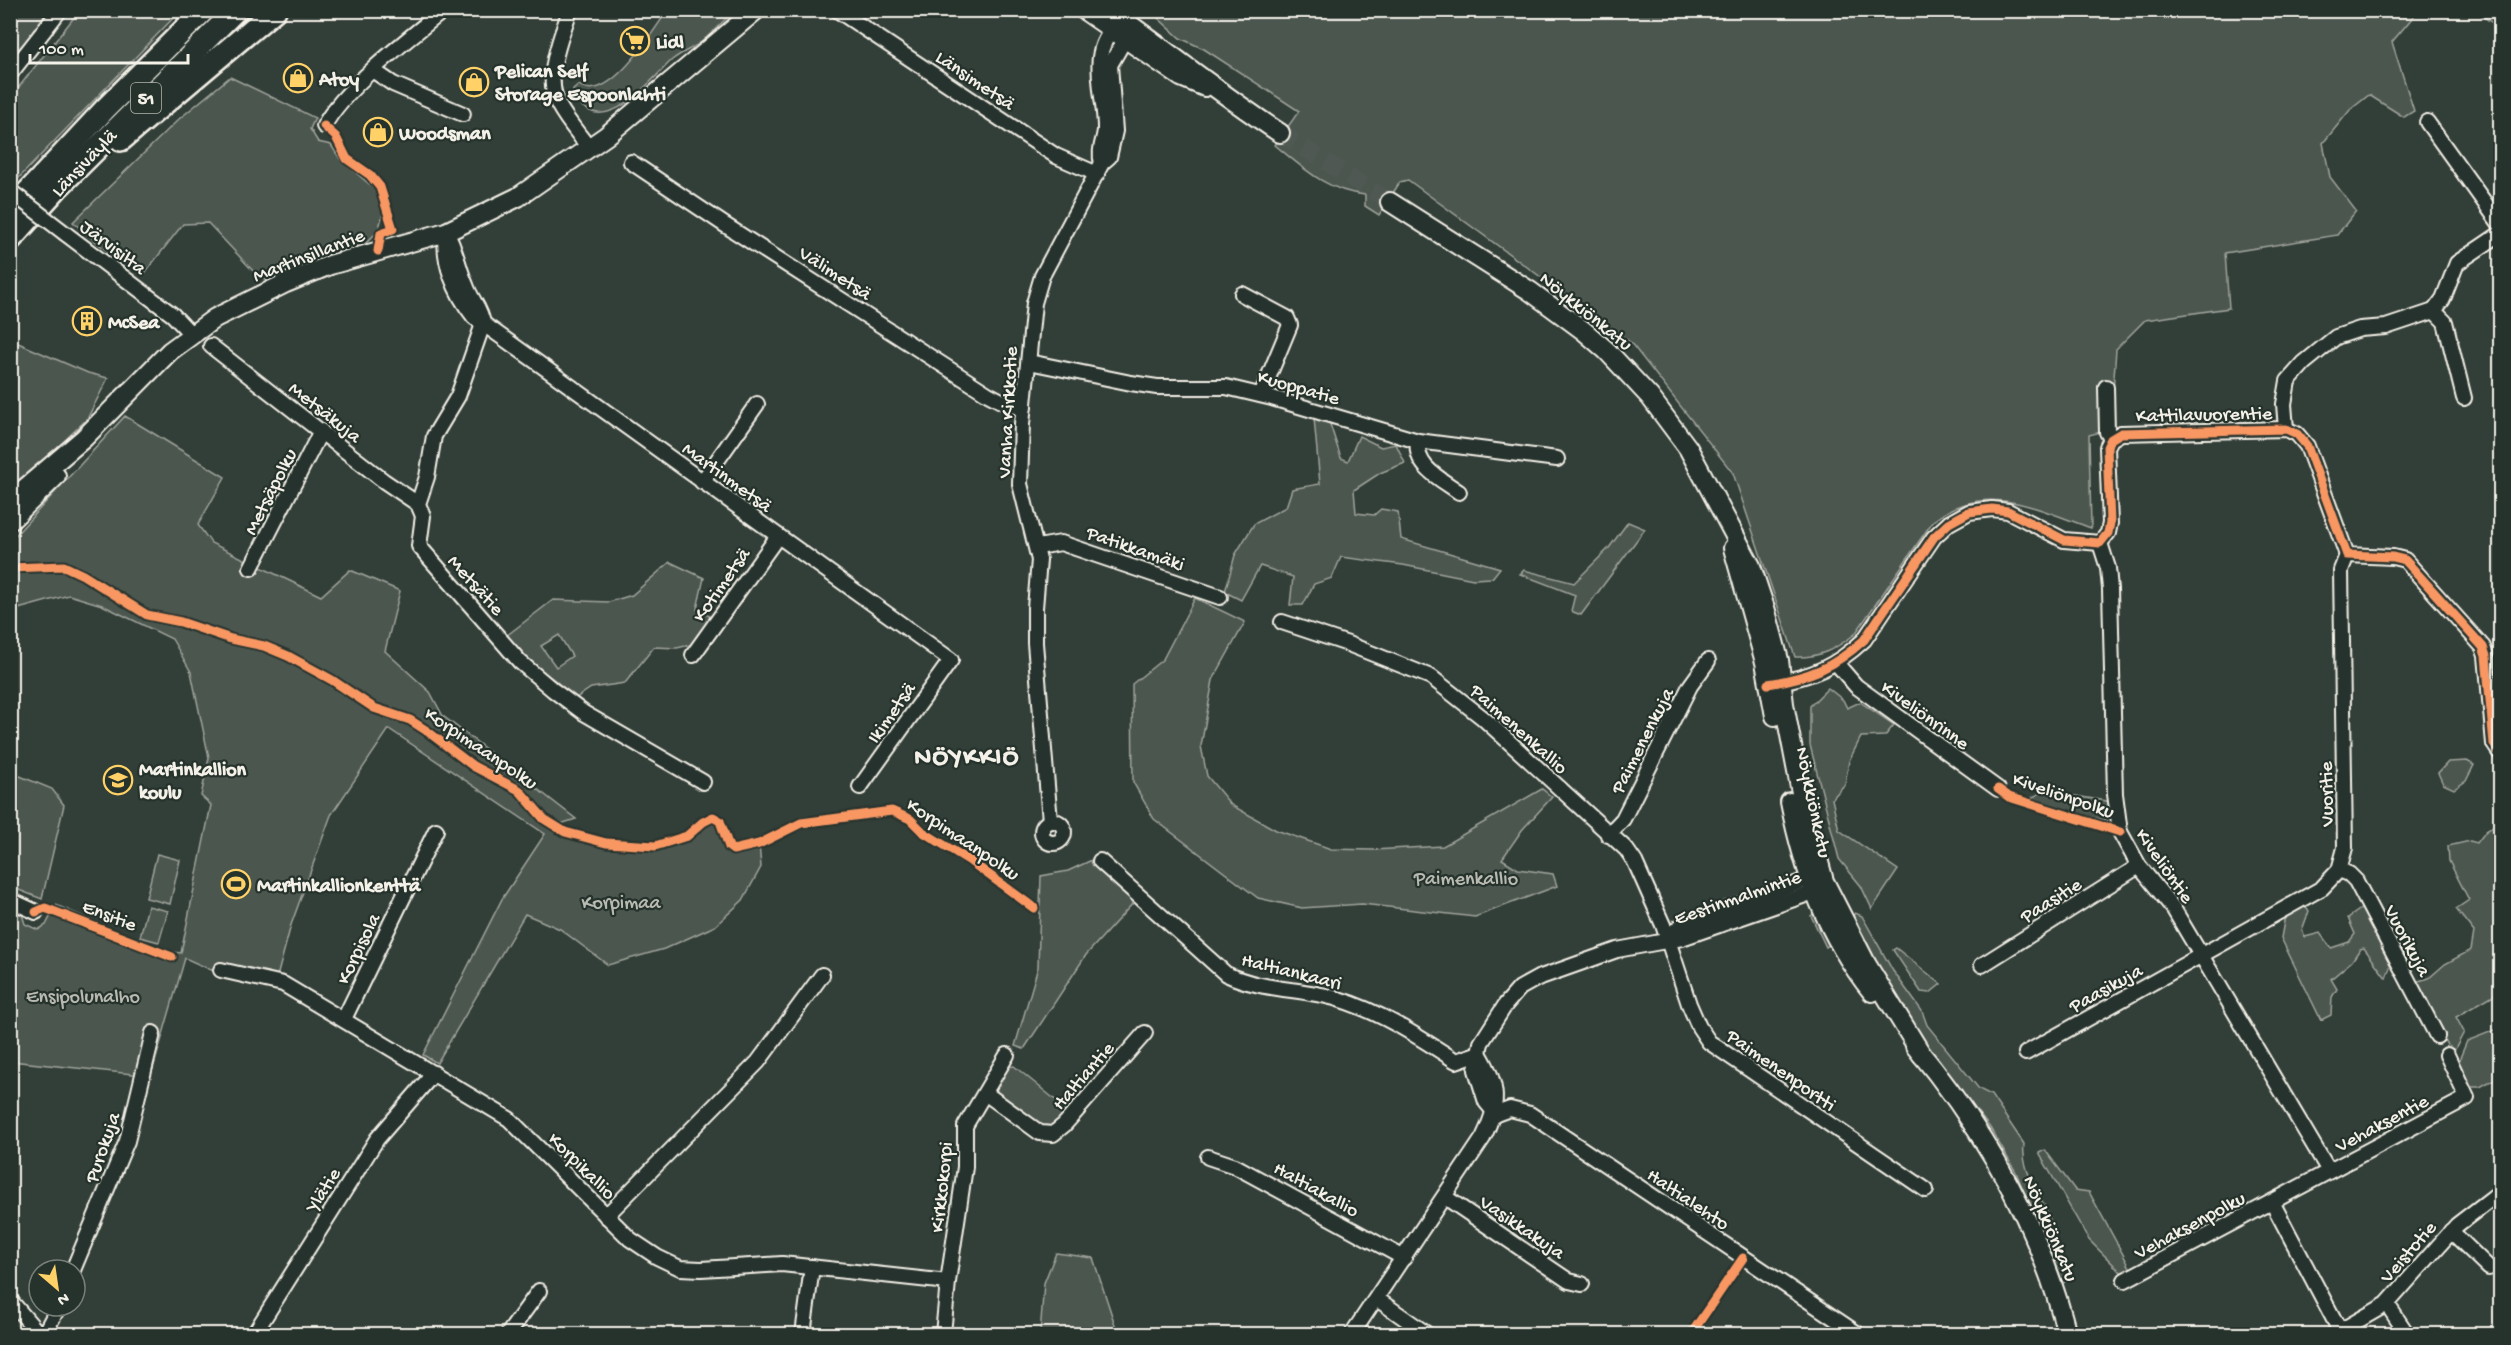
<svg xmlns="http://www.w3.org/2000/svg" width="2511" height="1345" viewBox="0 0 2511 1345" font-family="'Gochi Hand',sans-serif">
  <rect width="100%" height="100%" fill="#323e38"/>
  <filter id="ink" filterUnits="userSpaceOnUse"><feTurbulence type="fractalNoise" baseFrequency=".0167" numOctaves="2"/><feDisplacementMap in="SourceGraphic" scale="12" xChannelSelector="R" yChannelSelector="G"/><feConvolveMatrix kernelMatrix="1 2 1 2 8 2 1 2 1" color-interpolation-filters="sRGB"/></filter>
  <g filter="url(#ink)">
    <g fill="#4c564f" stroke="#a0a49c" stroke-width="1.5" fill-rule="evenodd">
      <polygon points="11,10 47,11 26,41 11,57"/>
      <path d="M1160 10 2418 11 2392 42 2414 111 2404 117 2369 95 2350 110 2323 143 2330 177 2356 211 2337 235 2225 253 2229 308 2145 320 2116 349 2113 392 2102 408 2101 432 2089 435 2091 528C2038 509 1984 480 1933 521L1855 634C1836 649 1819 658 1795 657L1733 473 1631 343 1408 180 1400 182 1379 215 1365 206V195C1327 191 1304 169 1275 145L1299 111 1204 49 1180 38 1157 17Z"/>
      <polygon points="79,11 180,11 15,182 11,179 11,97"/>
      <polygon points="217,11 223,11 11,229 11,221 20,210"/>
      <path d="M667 11H734C724 20 714 31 704 40 694 48 682 52 672 60 654 77 617 124 590 111 581 107 575 100 573 90L579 85C609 106 653 31 667 11Z"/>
      <polygon points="2489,11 2500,11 2500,28 2481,15"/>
      <polygon points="230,77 315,118 310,129 318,142 331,145 340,159 376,190 384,210 378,231 360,249 266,280 255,273 208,223 183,224 144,274 108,252 73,222 179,119"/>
      <polygon points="11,340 88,373 108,378 87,419 11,492"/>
      <path d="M125 416 225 477 198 525 211 543 321 596 350 570 400 591 385 651 430 692 443 716 576 819 554 826C581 845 657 852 686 836 697 830 703 816 717 818L725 831 729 847 733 850 759 844 761 867 743 900 715 926 664 949 608 965 560 929 525 914 437 1063 423 1055 502 899 545 834 389 729 331 815 291 925 277 977 218 973 185 958 151 1076 11 1061V906L22 914 25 924 38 930 46 925 56 905 164 951 181 953 211 805 201 796 209 758 191 672 172 639 102 605 69 595 11 611V540Z"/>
      <polygon points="1314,418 1329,421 1341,458 1348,461 1359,436 1381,447 1396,444 1405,463 1380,473 1354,490 1356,513 1374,515 1381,509 1398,512 1401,539 1500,568 1492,578 1473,579 1403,565 1341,557 1332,578 1314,584 1303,605 1290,605 1293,577 1260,566 1241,600 1225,592 1235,555 1254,524 1286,507 1292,489 1320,484"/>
      <polygon points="1628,522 1645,529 1581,615 1571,611 1575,595 1520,574 1524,570 1574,583 1609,548"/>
      <path d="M670 562 704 578 697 609 711 617 694 644 677 648 654 647 625 683 591 688 573 700 556 681 528 661 506 636 553 600 609 602 632 595ZM559 635 572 656 556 667 541 646Z"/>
      <polygon points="1195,598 1245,622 1213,680 1201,746 1207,776 1231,805 1276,830 1331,849 1373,850 1443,846 1542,789 1552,797 1522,830 1502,859 1518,869 1553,874 1557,886 1475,917 1362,904 1302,908 1258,898 1154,819 1133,782 1132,684 1163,659"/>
      <polygon points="1828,688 1843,700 1847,708 1860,702 1894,725 1885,736 1861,737 1849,761 1845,784 1832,799 1839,830 1898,870 1872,909 1861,886 1839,859 1810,745 1810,706"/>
      <polygon points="2467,761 2474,765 2466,781 2454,789 2443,784 2438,773 2448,762"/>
      <polygon points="10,772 52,789 64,805 42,899 11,887"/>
      <polygon points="2044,791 2112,802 2111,821 2076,814 2031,798"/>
      <polygon points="2499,823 2500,991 2456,1017 2464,1032 2452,1055 2415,982 2429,978 2445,964 2471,950 2474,932 2456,909 2469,900 2449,861 2448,846 2470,841 2477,843 2486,831"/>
      <polygon points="157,854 180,860 170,904 146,898"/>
      <polygon points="1092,860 1134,902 1086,955 1024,1049 1015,1046 1038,967 1041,876 1068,871"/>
      <polygon points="2304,903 2309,911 2302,930 2305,937 2320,933 2331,948 2349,942 2355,934 2348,918 2362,908 2391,965 2386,978 2364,948 2360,949 2352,961 2331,979 2337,989 2332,997 2331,1015 2321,1020 2281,938 2285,916"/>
      <polygon points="148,906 168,911 159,942 140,937"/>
      <polygon points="1816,911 1823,923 1830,944 1826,947 1811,916"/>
      <path d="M1855 913 1862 916 1893 971 1922 1011 1927 1025 1979 1089 1991 1095 2024 1144C2021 1169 2036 1187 2046 1209 2055 1232 2061 1257 2066 1281L2062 1284 2016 1172 1990 1128 1927 1048 1882 979 1851 918Z"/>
      <polygon points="1896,948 1941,984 1930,993 1921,992 1893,950"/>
      <polygon points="2500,1028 2500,1076 2480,1087 2471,1087 2457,1065 2467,1041"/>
      <polygon points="1014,1066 1069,1111 1054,1127 1043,1130 1000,1099 996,1088 1008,1067"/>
      <polygon points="2045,1150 2075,1190 2089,1192 2132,1271 2124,1275 2089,1240 2039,1153"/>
      <polygon points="1056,1253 1093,1258 1118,1334 1040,1334 1044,1283"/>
    </g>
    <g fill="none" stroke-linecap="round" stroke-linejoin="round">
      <polyline stroke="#4f5952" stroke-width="18" stroke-dasharray="18 9" stroke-linecap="butt" points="1280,133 1390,202"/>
      <g stroke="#f4f1e8" stroke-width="18">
        <g id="minor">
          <path d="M570 10C561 38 543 78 559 106 567 121 579 134 589 148"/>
          <polyline points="837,10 1056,156 1097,174"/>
          <polyline points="374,71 393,84 463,114"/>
          <polyline points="10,74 60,10"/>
          <polyline points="2427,122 2500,224"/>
          <path d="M324 126C342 90 410 37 444 10"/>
          <polyline points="631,162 725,225 988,394 1009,405 1024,407"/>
          <path d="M1102 163C1098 151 1104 141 1105 130 1106 97 1085 49 1118 26"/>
          <path d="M446 232C442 262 455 293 474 317L951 660 860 787"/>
          <path d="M446 232C456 249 458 267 466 285 471 300 481 308 483 324"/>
          <polyline points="66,234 173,315 191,334"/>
          <polyline points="1242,294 1287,318 1290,325 1261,395"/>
          <polyline points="2434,311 2443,299 2457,263 2500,234"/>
          <polyline points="483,324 458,396 434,436 427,477 418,504 423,516 419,546 520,662 553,690 584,713 703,782"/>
          <polyline points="211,346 384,481 418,504"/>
          <polyline points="1029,362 1131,383 1157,387 1226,387 1272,398 1418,441 1557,459"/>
          <polyline points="2106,387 2107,432 2111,439"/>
          <polyline points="2286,429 2284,404 2288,381 2304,363 2336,337 2360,329 2386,327 2434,311 2445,322 2464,398"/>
          <path d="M1418 441C1414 467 1441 479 1459 492"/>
          <polyline points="702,482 757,404"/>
          <polyline points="2100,543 2108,568 2110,589 2115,794 2120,832 2139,866 2173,908 2329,1171"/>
          <polyline points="1038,547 1061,543 1220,597"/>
          <polyline points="251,568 321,431"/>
          <polyline points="1282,622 1348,644 1431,677 1483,718 1626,849 1635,862 1663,925 1689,1004 1699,1027 1709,1042 1926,1190"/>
          <polyline points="693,655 778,536"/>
          <polyline points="1837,664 1856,686 1998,789"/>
          <path d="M1773 683C1812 677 1835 667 1864 640L1934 537 1949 523 1969 512 1992 509 2008 511 2064 540 2100 543 2108 533 2110 523 2107 447 2111 439 2121 433 2286 429 2297 434 2307 446 2347 555 2393 557 2405 560 2483 647 2486 656 2494 744 2500 753"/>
          <circle cx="1053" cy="832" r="11"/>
          <polyline points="1050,821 1035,643 1035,608 1039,560 1020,484 1022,424 1034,303 1042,276 1102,163 1109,157 1115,131 1110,65 1125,39 1127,10"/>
          <polyline points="1608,835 1623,819 1690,686 1708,661"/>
          <path d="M1100 861 1226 974C1262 991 1301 988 1338 999 1381 1012 1419 1037 1456 1061L1479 1053"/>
          <polyline points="2339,870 2349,874 2356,881 2437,1036"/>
          <polyline points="10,900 36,912"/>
          <polyline points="1667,939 1679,927 1809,879 1819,880"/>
          <polyline points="1982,965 2139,866"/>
          <polyline points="221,970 283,984 509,1119 630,1239 657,1257 680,1268 701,1269 782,1264 948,1282"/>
          <polyline points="344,1019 436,830"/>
          <polyline points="2026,1053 2322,888 2339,870 2345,848 2341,570 2347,555"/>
          <polyline points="985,1093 1040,1133 1053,1134 1064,1125 1145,1033"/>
          <polyline points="1496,1114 1486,1102 1476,1070 1479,1053 1481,1043 1506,1004 1520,988 1538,978 1617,950 1682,938 1814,892 1820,885"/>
          <polyline points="1496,1114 1510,1109 1530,1114 1858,1334"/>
          <polyline points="1208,1157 1235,1166 1404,1258"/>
          <polyline points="1445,1197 1569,1281 1582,1284"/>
          <polyline points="2272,1202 2340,1331 2334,1334"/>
          <polyline points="606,1216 758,1062 822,975"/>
          <polyline points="2451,1231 2489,1268"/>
          <polyline points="73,1270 127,1141 153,1033"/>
          <polyline points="2125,1280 2467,1098 2447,1055"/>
          <polyline points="1377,1299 1427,1334"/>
          <polyline points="10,1300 39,1334"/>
          <polyline points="2387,1304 2407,1334"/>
          <polyline points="2340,1331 2387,1304 2457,1225 2500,1192"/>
          <polyline points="44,1334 59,1306"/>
          <polyline points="254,1334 377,1139 434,1073"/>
          <polyline points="508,1334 539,1291"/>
          <polyline points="803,1334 812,1267"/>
          <polyline points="943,1334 948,1282 965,1167 965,1126 1007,1055"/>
          <path d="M1352 1334 1483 1138C1500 1104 1499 1086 1479 1053"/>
        </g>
      </g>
      <g stroke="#f4f1e8" stroke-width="22">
        <g id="major">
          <polyline points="1084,10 1181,77 1205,87"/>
          <path d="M1110 10C1167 51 1222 95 1280 133"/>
          <polyline points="1390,202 1530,291 1584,331 1607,351 1650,397 1688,448 1751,566 1766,611 1779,660 1784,704 1803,803 1824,881 1867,965 1922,1055"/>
          <polyline points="10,501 84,438 170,351 215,318 286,283 330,265 446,232 518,197 606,136 756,10"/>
          <polyline points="10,521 56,476"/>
          <polyline points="1733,548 1765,662 1775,716"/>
          <path d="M1790 802C1804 873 1827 935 1872 992"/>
          <path d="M1915 1046C1986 1132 2040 1226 2067 1334"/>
        </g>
      </g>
      <g stroke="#f4f1e8" stroke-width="26">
        <g id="highway">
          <polyline points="121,140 275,10"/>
          <polyline points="10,211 105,109 204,10"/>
          <polyline points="10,240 58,187 236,10"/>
        </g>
      </g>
      <use href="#minor" stroke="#26332d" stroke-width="14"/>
      <use href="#major" stroke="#26332d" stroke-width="18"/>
      <use href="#highway" stroke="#26332d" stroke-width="21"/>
      <g stroke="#f4f1e8" stroke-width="18" stroke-linecap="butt">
        <polyline id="minor-bridge" points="10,191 66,234"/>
      </g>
      <use href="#minor-bridge" stroke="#26332d" stroke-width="14"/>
      <g stroke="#26332d" stroke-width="13">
        <g id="cycleway">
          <polyline points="324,126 336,137 347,159 370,175 380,187 393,229 381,233 378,251"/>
          <polyline points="10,568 64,566 83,575 147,615 181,622 231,639 264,646 288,656 332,680 374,708 410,720 427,731 473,766 519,790 544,819 565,832 606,843 655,846 687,836 703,822 713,817 720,821 729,847 733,850 759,844 801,823 892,811 910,819 923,832 970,861 1034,908"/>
          <path d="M1768 684C1810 677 1833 668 1864 640L1934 537 1949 523 1969 512 1992 509 2008 511 2064 540 2100 543 2108 533 2110 523 2107 447 2111 439 2121 433 2286 429 2297 434 2307 446 2347 555 2393 557 2405 560 2483 647 2486 656 2494 744 2500 753"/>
          <polyline points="1998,789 2009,797 2120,832"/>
          <polyline points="36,912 45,908 172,957"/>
          <polyline points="1691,1334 1743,1258"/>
        </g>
      </g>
      <use href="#cycleway" stroke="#f99763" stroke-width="9"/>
    </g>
  </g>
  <defs>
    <g id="supermarket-ring" transform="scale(1.5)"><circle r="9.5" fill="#26332d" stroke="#ffd166" stroke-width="1.5"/><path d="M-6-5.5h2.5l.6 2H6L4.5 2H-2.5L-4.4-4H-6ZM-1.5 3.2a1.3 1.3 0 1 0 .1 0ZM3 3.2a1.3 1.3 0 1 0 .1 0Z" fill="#ffd166"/></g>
    <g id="shop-ring" transform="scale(1.5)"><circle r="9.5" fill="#26332d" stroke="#ffd166" stroke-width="1.5"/><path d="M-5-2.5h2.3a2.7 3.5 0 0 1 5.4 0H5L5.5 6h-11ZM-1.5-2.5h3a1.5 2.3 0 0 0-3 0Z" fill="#ffd166"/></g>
    <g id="building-ring" transform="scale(1.5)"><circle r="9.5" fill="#26332d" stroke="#ffd166" stroke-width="1.5"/><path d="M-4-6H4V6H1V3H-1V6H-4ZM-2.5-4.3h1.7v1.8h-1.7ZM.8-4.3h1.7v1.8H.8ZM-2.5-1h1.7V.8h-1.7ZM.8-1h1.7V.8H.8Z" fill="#ffd166"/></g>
    <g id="school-ring" transform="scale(1.5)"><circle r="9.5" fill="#26332d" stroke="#ffd166" stroke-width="1.5"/><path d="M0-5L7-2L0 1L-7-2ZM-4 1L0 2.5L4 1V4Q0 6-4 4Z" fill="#ffd166"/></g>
    <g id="stadium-ring" transform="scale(1.5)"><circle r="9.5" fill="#26332d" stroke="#ffd166" stroke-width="1.5"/><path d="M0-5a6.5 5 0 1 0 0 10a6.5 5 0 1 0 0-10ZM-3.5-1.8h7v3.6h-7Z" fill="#ffd166"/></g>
  </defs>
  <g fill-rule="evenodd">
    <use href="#supermarket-ring" x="635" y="41"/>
    <use href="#shop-ring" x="298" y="78"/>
    <use href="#shop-ring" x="474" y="82"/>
    <use href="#shop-ring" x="378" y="132"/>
    <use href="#building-ring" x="87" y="321"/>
    <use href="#school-ring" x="118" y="780"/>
    <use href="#stadium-ring" x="236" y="884"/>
  </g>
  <g text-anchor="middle" stroke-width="4.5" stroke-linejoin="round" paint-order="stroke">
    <rect fill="#26332d" stroke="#b6b8b0" stroke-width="1.5" x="131" y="83" width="30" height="30" rx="4.5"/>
    <g font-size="18" font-weight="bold" fill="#f4f1e8">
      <text x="146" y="104">51</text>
    </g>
    <g font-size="20" font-weight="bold" fill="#f4f1e8" stroke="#26332d" text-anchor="start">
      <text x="656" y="48">Lidl</text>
      <text x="495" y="77">Pelican Self<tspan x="495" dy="23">Storage Espoonlahti</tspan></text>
      <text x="319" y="85">Atoy</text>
      <text x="399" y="139">Woodsman</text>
      <text x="108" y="328">McSea</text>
      <text x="139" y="775">Martinkallion<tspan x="139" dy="23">koulu</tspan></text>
      <text x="257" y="891">Martinkallionkenttä</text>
    </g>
    <g font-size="20" fill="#f4f1e8" stroke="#26332d">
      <text transform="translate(976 79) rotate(34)" y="7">Länsimetsä</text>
      <text transform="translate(83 162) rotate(-46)" y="7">Länsiväylä</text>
      <text transform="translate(114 246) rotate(37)" y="7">Järvisilta</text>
      <text transform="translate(308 254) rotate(-21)" y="7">Martinsillantie</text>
      <text transform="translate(836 272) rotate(33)" y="7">Välimetsä</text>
      <text transform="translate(1587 310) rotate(39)" y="7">Nöykkiönkatu</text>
      <text transform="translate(1299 386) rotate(16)" y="7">Kuoppatie</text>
      <text transform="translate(326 411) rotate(38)" y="7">Metsäkuja</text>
      <text transform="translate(1006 412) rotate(-87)" y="7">Vanha Kirkkotie</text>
      <text transform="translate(2204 413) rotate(-1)" y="7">Kattilavuorentie</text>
      <text transform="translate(728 476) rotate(36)" y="7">Martinmetsä</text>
      <text transform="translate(269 491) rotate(-63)" y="7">Metsäpolku</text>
      <text transform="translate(1136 547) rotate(19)" y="7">Patikkamäki</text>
      <text transform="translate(477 584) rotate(48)" y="7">Metsätie</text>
      <text transform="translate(720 584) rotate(-55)" y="7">Kotimetsä</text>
      <text transform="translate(890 712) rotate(-55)" y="7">Ikimetsä</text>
      <text transform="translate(1926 714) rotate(36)" y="7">Kiveliönrinne</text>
      <text transform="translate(1520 728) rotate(42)" y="7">Paimenenkallio</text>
      <text transform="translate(1641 740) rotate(-63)" y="7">Paimenenkuja</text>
      <text transform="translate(482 747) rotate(34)" y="7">Korpimaanpolku</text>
      <text transform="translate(2064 794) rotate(19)" y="7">Kiveliönpolku</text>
      <text transform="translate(2325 794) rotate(-91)" y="7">Vuoritie</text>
      <text transform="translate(1815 802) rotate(78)" y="7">Nöykkiönkatu</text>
      <text transform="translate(964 838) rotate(34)" y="7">Korpimaanpolku</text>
      <text transform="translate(2166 865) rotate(55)" y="7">Kiveliöntie</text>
      <text transform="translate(1737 896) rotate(-19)" y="7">Eestinmalmintie</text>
      <text transform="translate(2050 899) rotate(-32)" y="7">Paasitie</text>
      <text transform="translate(110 914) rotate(21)" y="7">Ensitie</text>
      <text transform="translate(2409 940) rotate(62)" y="7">Vuorikuja</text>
      <text transform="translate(357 948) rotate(-64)" y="7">Korpisola</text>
      <text transform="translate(1292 970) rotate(14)" y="7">Haltiankaari</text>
      <text transform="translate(2105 987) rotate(-29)" y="7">Paasikuja</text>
      <text transform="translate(1782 1069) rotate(35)" y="7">Paimenenportti</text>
      <text transform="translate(1082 1075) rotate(-49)" y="7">Haltiantie</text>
      <text transform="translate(2381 1122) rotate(-28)" y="7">Vehaksentie</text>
      <text transform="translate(101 1147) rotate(-71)" y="7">Purokuja</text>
      <text transform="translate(583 1165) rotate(45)" y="7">Korpikallio</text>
      <text transform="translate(940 1187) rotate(-84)" y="7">Kirkkokorpi</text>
      <text transform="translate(1317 1188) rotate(29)" y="7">Haltiakallio</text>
      <text transform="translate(322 1189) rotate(-58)" y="7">Ylätie</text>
      <text transform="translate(1689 1198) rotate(34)" y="7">Haltialehto</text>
      <text transform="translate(2189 1224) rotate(-28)" y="7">Vehaksenpolku</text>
      <text transform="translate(1523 1226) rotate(34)" y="7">Vasikkakuja</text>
      <text transform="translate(2052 1228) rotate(67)" y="7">Nöykkiönkatu</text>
      <text transform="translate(2407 1251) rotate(-49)" y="7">Veistotie</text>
    </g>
    <g font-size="20" fill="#b9bbb2" stroke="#26332d">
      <text x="1466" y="884">Paimenkallio</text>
      <text x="621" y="908">Korpimaa</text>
      <text x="83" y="1002">Ensipolunalho</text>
    </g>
    <g font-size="26" font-weight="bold" letter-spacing="1.5" fill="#f4f1e8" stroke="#26332d">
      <text x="967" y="763">NÖYKKIÖ</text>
    </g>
  </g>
  <rect width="2511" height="1345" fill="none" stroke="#26332d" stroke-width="36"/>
  <rect x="18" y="18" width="2475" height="1309" fill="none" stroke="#f4f1e8" stroke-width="2" filter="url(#ink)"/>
  <g transform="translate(57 1288) rotate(151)"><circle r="28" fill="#26332d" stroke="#787f78" stroke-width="1.5"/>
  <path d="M0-4.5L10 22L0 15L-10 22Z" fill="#ffd166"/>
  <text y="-9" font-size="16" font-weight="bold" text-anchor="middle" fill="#f4f1e8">N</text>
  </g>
  <path d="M30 54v9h158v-9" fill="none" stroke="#f4f1e8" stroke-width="3"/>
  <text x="39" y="54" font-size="18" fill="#f4f1e8" stroke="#26332d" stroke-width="4.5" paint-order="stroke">100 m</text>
</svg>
